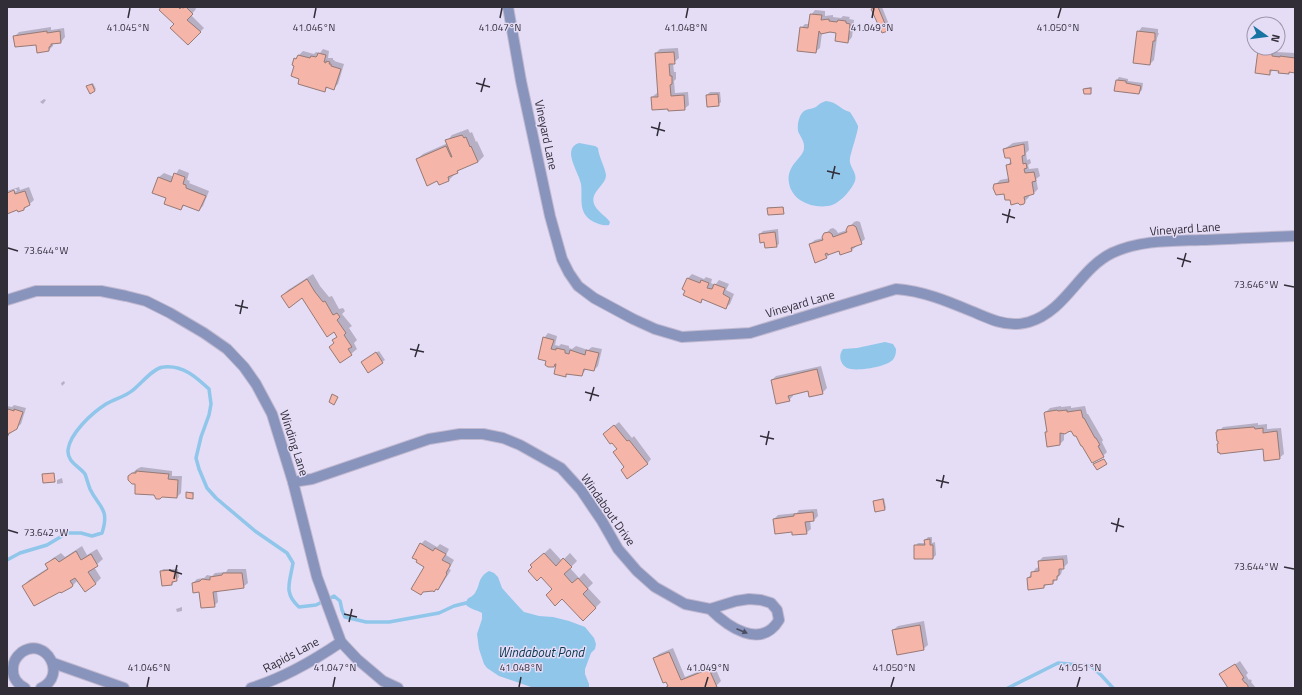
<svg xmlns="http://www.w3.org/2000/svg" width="1302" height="695" viewBox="0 0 1302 695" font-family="'Titillium Web',sans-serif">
  <rect width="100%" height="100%" fill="#e5dcf6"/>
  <g fill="#8fc6ea">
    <path d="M826 101C838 102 839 109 850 112 853 117 856 121 858 126 859 128 851 152 850 158 848 166 858 173 855 181 852 189 841 202 832 205 816 210 792 202 789 183 786 164 804 158 804 148 805 142 800 136 798 131 797 124 799 115 804 111 807 109 812 109 816 107 819 104 822 102 826 101Z"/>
    <path d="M579 143 595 146 598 148C599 158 605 167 606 175 606 186 588 192 595 206 599 213 606 216 610 222L609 225C603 226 599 224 594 222 577 213 583 199 581 184 579 172 561 149 579 143Z"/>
    <path d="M885 342 893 344 896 349C896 351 896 355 894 358 890 367 855 372 847 368 840 364 838 355 843 349L857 348Z"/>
    <path d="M489 571 494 573 498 577 502 588 520 608 524 612 539 616 553 617 569 621 585 627 594 638 596 644 595 649 591 653 585 669V674L589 684V688H534L499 676 487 668 484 664 479 649 477 634 482 619V613C477 610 470 609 466 605 467 595 470 600 475 593 481 584 477 578 489 571Z"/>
  </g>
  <g fill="#0003">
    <polygon points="163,7 195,7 196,9 191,15 204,28 188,44"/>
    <polygon points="875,7 882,7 890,27 882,32 873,9"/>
    <polygon points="815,10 825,11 825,16 833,15 833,17 841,18 843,16 850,17 849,19 854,20 852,37 848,42 837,32 822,33 820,48 815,52 801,28 805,24 810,24 811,15"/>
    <polygon points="51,27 51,30 64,28 65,37 61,42 53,43 53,46 49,50 14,37 19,32"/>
    <polygon points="1142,27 1158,29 1158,33 1159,33 1157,38 1154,60 1150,64 1138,32"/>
    <polygon points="678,48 679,58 673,63 674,72 676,72 676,79 674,81 675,93 688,92 689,105 684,109 669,108 652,97 657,93 659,93 656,53 660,49"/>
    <polygon points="1261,48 1276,48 1276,52 1295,53 1295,71 1291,71 1289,73 1274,69 1269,74 1259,51"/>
    <polygon points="323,49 329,51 328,58 333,58 333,60 335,60 334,61 344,64 338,84 333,89 328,87 324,91 301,78 296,66 295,59 303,51 314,54 316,52 320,53"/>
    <polygon points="1119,77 1128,79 1128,81 1143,83 1142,90 1139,93 1117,80"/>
    <polygon points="93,83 96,89 95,90 89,85"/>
    <polygon points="1092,87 1091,93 1084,89 1085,88"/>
    <polygon points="710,92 720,92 721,102 718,105 707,95"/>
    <polygon points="44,99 46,100 43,104 40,102"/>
    <polygon points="468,129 470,133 472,132 476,142 477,141 484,156 478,162 461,168 449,180 438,180 417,159 423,154 448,143 447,141 452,135"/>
    <polygon points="1028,141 1029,150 1026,153 1027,160 1030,159 1031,163 1028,165 1029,169 1038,168 1040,176 1036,179 1038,189 1034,193 1029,195 1029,197 1023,203 1011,199 995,185 1000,180 1010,178 1007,166 1011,161 1011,157 1004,149 1013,143"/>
    <polygon points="179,169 189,173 187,180 190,181 189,183 209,191 203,206 199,210 185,205 180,209 167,198 153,192 159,177 164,173 174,177"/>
    <polygon points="19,187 20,190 29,187 34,200 24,209 18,209 7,213 7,194 17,191 16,189 7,192 7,191"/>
    <polygon points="770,207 784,207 784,212 783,213 768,208"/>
    <polygon points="857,221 860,222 865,239 852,250 839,250 831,253 826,258 810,244 815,240 823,238 830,229 833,228 836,230 838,233 847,230 854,222"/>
    <polygon points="778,229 779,244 776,246 765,241 760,234 763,231"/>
    <polygon points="313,274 320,286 329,297 332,296 339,309 343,308 345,311 342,314 352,326 349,328 357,340 354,343 357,349 351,354 335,342 338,337 334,331 303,297 282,296 288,290"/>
    <polygon points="692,274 704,279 706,277 712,279 711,283 715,285 719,280 729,284 726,290 734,294 730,304 725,308 703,299 701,302 688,278"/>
    <polygon points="548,333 557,336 555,345 559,346 561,344 569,346 569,348 572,349 576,346 588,350 592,347 602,349 598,366 594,370 586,369 582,375 568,373 565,376 556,363 554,366 544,338"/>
    <polygon points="379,351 385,360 382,362 365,360"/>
    <polygon points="821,366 827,388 822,393 809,390 793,394 793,396 789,400 772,380 776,376"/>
    <polygon points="64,381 65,383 62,386 61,383"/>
    <polygon points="14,405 26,408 21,424 7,436 7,406 12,407"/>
    <polygon points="1061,406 1061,407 1071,406 1071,408 1085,406 1087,414 1088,414 1103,440 1102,442 1107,452 1103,456 1076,436 1072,430 1064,433 1064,440 1060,444 1046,432 1048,430 1046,412 1050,408"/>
    <polygon points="619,422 632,438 634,436 651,459 647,464 625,467 618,448 604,434"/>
    <polygon points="1258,423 1258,425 1267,424 1267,429 1281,428 1284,454 1279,458 1264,448 1219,443 1217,433 1223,427"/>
    <polygon points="141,467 172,471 172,476 182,476 181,493 177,497 155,494 136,483 129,476 137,469"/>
    <polygon points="62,478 63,483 57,484 57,480"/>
    <polygon points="188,492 194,492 193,498 187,493"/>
    <polygon points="884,498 886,508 876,511 874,501"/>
    <polygon points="817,509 818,516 814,520 810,520 811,529 806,533 793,531 774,519 778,515 797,513 799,510"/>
    <polygon points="928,537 932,537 932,543 935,542 936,555 933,558 915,558 915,546 918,543 925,543 925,540"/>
    <polygon points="425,540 437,547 440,544 449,549 446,555 454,560 449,569 451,570 442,584 438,589 425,566 421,544"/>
    <polygon points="82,546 87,555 97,549 103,559 94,567 101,578 95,584 78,580 72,586 23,586 29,580 48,568 47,564 53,558 61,553 65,557"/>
    <polygon points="550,548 562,561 570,553 577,561 570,568 579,578 584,573 593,583 588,588 601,602 595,608 554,589 532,565"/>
    <polygon points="1067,555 1068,563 1063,568 1061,574 1053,583 1047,584 1044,587 1028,578 1036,568 1040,567 1039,561 1043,557"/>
    <polygon points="163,569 178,569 179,577 172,584 161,572"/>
    <polygon points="228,569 246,569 248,583 243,587 217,591 218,602 214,606 193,583 197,579 204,578 207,575 212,576 215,573 226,572"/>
    <polygon points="182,607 182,611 177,612 176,609"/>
    <polygon points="924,621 928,645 923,649 893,630 898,626"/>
    <polygon points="673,648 685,677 714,665 721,681 716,686 711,688 667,688 669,685 654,658 659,654"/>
    <polygon points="1240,661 1248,673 1246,675 1249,680 1250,679 1252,681 1251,682 1256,688 1230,688 1220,675"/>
  </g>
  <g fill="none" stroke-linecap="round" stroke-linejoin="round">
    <g stroke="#8fc6ea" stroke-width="3.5">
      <path d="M7 560 20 553 47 545 67 533H81L92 536 102 533C110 508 99 508 90 489 88 484 87 479 85 474 79 466 67 462 68 450 70 433 92 413 106 404 114 399 125 397 133 390 141 384 154 367 164 367 183 365 196 377 209 389L211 404 209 415 201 437 196 458 199 469 207 488 216 498 255 531 287 553 293 563C290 582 283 593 299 607L316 605 334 596 340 601 342 610 345 617 366 622H389L439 613 454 606 470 602"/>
      <polyline points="1008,688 1058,663 1091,666 1101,675 1113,688"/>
    </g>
  </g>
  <g fill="#f5b5a9" stroke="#977a75">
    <polygon points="161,7 178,7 180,9 181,7 183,8 186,7 193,14 187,20 201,32 188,45 170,28 174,24 159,10"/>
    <polygon points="876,7 878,7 888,31 882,33 871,9"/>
    <polygon points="810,14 822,15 821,20 829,19 829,21 837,22 838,20 846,21 846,23 850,24 848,43 835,41 836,33 830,32 821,34 819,31 816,53 797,51 800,27 808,28"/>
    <polygon points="47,31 47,33 60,31 61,43 51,44 51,46 49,47 49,51 37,53 36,45 15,47 13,36"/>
    <polygon points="1137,31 1155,33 1155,41 1153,41 1150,65 1133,63"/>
    <polygon points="1258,50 1272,52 1272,56 1280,57 1280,56 1295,58 1295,73 1289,72 1289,74 1278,73 1279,71 1270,70 1270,75 1255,73"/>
    <polygon points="674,52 675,64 669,64 670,76 672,76 672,84 670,85 671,96 684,95 685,110 668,111 668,109 652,110 651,97 658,97 655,53"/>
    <polygon points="318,53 326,55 324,62 326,63 326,61 330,62 329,64 331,64 331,66 341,69 334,90 326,87 325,92 298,84 299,79 291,76 294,66 292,65 294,58 296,59 298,55 310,58 311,56 316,57 317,56"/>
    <polygon points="1116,80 1126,81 1126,83 1141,86 1139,94 1114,91"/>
    <polygon points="92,84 95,91 90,94 86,86"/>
    <polygon points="1091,88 1091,94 1084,94 1083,89"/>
    <polygon points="718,94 719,106 707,107 706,95"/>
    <polygon points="462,135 464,138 466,137 470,147 471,146 478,162 457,171 458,173 448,177 449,181 439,185 437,181 427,186 416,159 446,146 451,157 452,157 445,140"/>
    <polygon points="1024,144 1025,155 1022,156 1023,164 1026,163 1027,168 1024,169 1025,173 1034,172 1036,181 1032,182 1034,194 1024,197 1025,202 1024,204 1020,205 1018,203 1011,205 1010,200 1005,200 1004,194 996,195 993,188 994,184 1009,182 1006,165 1011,164 1010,158 1005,158 1003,149"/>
    <polygon points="174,173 185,177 183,184 186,185 186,188 206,196 199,211 183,205 181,210 164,204 166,198 152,193 158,177 171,182"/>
    <polygon points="14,190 15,194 25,191 30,205 24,208 24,210 18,212 17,210 7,214 7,193"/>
    <polygon points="783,207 784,214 768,215 767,208"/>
    <polygon points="853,225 856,227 862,244 851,248 852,251 840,255 839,251 828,255 827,253 825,254 827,258 815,263 809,244 823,240 822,237 824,233 829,232 832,234 833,237 847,232 846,230 848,226"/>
    <polygon points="775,232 777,247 765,248 764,242 760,243 759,234"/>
    <polygon points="687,278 700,283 701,280 709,283 707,288 712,289 714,284 725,288 723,294 730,298 726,309 702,299 701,303 683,295 685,291 682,289"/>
    <polygon points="307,279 315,292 323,302 325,301 333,315 337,313 340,317 337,320 346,333 344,335 352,347 348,349 352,355 340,363 329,347 334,343 332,340 337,337 334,332 327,337 302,298 289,308 281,296"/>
    <polygon points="543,337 554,340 551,349 556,350 556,348 565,350 565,353 569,354 570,350 585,355 586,350 599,353 594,371 584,369 582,376 566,374 566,377 554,374 556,364 555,364 554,367 548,367 545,365 546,361 538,359"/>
    <polygon points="376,352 383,363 368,373 361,362"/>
    <polygon points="817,369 823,394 809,397 808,391 788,396 790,401 776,404 771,380"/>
    <polygon points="332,394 338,397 334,405 329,402"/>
    <polygon points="8,409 14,411 14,409 23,412 17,429 10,433 9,433 7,438 7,411"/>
    <polygon points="1057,410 1058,411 1067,410 1067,412 1081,410 1083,418 1084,418 1095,438 1096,438 1100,445 1098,446 1104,457 1092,463 1082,446 1081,446 1076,436 1074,436 1071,431 1068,432 1065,434 1060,433 1060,445 1047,447 1045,432 1047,432 1044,413 1045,412"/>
    <polygon points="614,425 627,441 629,440 648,464 627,479 621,470 624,467 613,452 617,449 612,443 610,444 603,434"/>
    <polygon points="1254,427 1255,429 1263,428 1263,433 1277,431 1280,459 1264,461 1263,449 1220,454 1219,452 1218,453 1217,444 1218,444 1218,441 1217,441 1216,432 1217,432 1217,430"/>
    <polygon points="1104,459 1107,464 1097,470 1093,464"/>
    <polygon points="136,471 169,474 168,479 178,480 177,498 162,497 160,499 156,499 154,495 135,494 135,484 132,484 128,480 128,476 132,473 136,473"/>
    <polygon points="54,473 55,482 43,483 42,474"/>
    <polygon points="186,492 193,493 193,499 186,498"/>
    <polygon points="883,499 885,510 875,512 873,501"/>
    <polygon points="813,512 814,521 805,522 807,534 792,535 792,532 775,534 773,519 794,516 794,514"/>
    <polygon points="930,539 930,545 933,545 933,559 914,559 914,545 925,545 924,540"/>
    <polygon points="420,543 433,551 435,548 446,554 442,560 450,564 450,566 446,573 447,574 438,590 436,589 434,592 433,591 423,592 421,595 411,589 424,567 416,562 417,560 412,558"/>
    <polygon points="76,551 81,560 91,554 98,566 88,572 96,584 85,592 75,578 70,581 73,585 72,587 61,593 60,592 34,606 22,586 48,569 45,564 55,558 59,562"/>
    <polygon points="544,553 556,566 563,558 572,567 564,574 572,583 578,578 588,589 583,594 596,608 583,621 562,599 555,606 546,595 552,589 541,577 537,581 528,571 532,567 530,565"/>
    <polygon points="1063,559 1064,569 1059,569 1059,575 1057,576 1057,580 1053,580 1053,584 1044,585 1044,588 1028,590 1027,578 1031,577 1031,572 1039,571 1038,561"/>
    <polygon points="171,570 171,571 176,571 177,581 172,582 172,585 162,586 160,571"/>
    <polygon points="223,573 242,573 244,588 213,592 215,607 201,608 199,592 193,593 192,583 200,581 202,579 210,580 210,577 222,575"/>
    <polygon points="920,625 924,650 897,655 892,630"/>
    <polygon points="669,652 681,680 709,669 717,687 713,688 665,688 668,686 666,682 663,683 653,658"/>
    <polygon points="1235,664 1244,678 1242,679 1245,683 1246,683 1248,686 1248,688 1228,688 1219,674"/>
  </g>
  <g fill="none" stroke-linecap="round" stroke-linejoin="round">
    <g stroke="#c1b9d0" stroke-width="12">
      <g id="street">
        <path d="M508 7 521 81 550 216 562 259 569 273 578 286 594 298 633 319 655 329 682 337 750 333 896 289C923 291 947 301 971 311 986 317 1001 325 1017 324 1021 324 1025 323 1029 322 1066 311 1079 269 1112 253 1140 240 1172 241 1201 240 1233 239 1264 237 1295 236"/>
        <polyline points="7,300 36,291 101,291 126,296 146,301 170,313 204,333 227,349 244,367 256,384 272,414 293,482 317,577 341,642 357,659 383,681 398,688"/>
        <path d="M293 482 312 479 429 439 460 434H483L503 438 520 445 561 468 581 490 602 521 618 549 637 571 655 587 685 604 710 609 736 601 749 599 761 600 771 603 777 610 779 620C761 650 728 627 710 609"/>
        <polyline points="53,663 124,688"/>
        <path d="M25 688C17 684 12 677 13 668 13 662 17 656 22 652 46 636 68 676 41 688"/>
        <path d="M251 688C284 678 313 661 341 642"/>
      </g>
    </g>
    <use href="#street" stroke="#8894bc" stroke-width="10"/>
  </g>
  <defs><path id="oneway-solid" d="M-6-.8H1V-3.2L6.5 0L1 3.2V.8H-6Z"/></defs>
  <use fill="#4b4d60" href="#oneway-solid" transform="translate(742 631) rotate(23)"/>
  <path fill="none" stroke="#312e38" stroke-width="1.5" d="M128 18 130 8M314 18 316 8M500 18 502 8M686 18 688 8M872 18 874 8M1058 18 1061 8M476 83 490 87M481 92 485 78M651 127 665 131M657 136 660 122M827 171 840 174M832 179 835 166M1002 214 1015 218M1007 223 1010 209M8 248 18 251M1177 258 1191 262M1182 267 1186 253M1284 285 1294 287M235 305 248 308M240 314 243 300M410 349 424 352M415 357 419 344M585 392 599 396M590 401 594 387M760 436 774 439M766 445 769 431M936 480 949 483M941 488 944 475M1111 523 1124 527M8 530 18 533M1116 532 1119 518M1284 567 1294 569M169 570 182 574M174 579 177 565M344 614 357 617M349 622 352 609M147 687 149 677M333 687 335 677M519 687 521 677M705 687 708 677M891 687 894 677M1077 687 1080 677"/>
  <g text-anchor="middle" stroke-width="3" stroke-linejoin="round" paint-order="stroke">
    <g font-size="12" fill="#312e38" stroke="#e5dcf6">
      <text transform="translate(546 135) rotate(78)" y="4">Vineyard Lane</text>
      <text transform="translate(1185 229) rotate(-4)" y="4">Vineyard Lane</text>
      <text transform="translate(800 304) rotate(-16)" y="4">Vineyard Lane</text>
      <text transform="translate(294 443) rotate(72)" y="4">Winding Lane</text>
      <text transform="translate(608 510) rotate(55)" y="4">Windabout Drive</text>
      <text transform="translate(291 655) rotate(-28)" y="4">Rapids Lane</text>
    </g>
    <g font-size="13" font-style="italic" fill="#08364f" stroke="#e5dcf6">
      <text x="541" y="657">Windabout Pond</text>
    </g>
  </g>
  <g font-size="10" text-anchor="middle" fill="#312e38" stroke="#e5dcf6" stroke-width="3" stroke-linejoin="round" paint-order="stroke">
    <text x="128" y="31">41.045°N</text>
    <text x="314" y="31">41.046°N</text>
    <text x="500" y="31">41.047°N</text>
    <text x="686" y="31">41.048°N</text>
    <text x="872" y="31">41.049°N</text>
    <text x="1058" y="31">41.050°N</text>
    <text x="46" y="254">73.644°W</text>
    <text x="1256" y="288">73.646°W</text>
    <text x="46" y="536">73.642°W</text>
    <text x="1256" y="570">73.644°W</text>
    <text x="149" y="671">41.046°N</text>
    <text x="335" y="671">41.047°N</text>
    <text x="521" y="671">41.048°N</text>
    <text x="708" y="671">41.049°N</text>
    <text x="894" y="671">41.050°N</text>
    <text x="1080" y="671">41.051°N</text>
  </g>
  <rect width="1302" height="695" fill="none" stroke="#312e38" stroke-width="16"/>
  <g transform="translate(1266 36) rotate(104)"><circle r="19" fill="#e5dcf6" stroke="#9d96aa"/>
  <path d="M0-3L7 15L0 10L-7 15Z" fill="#1774a2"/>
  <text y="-6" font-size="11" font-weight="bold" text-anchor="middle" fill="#312e38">N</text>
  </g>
</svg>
